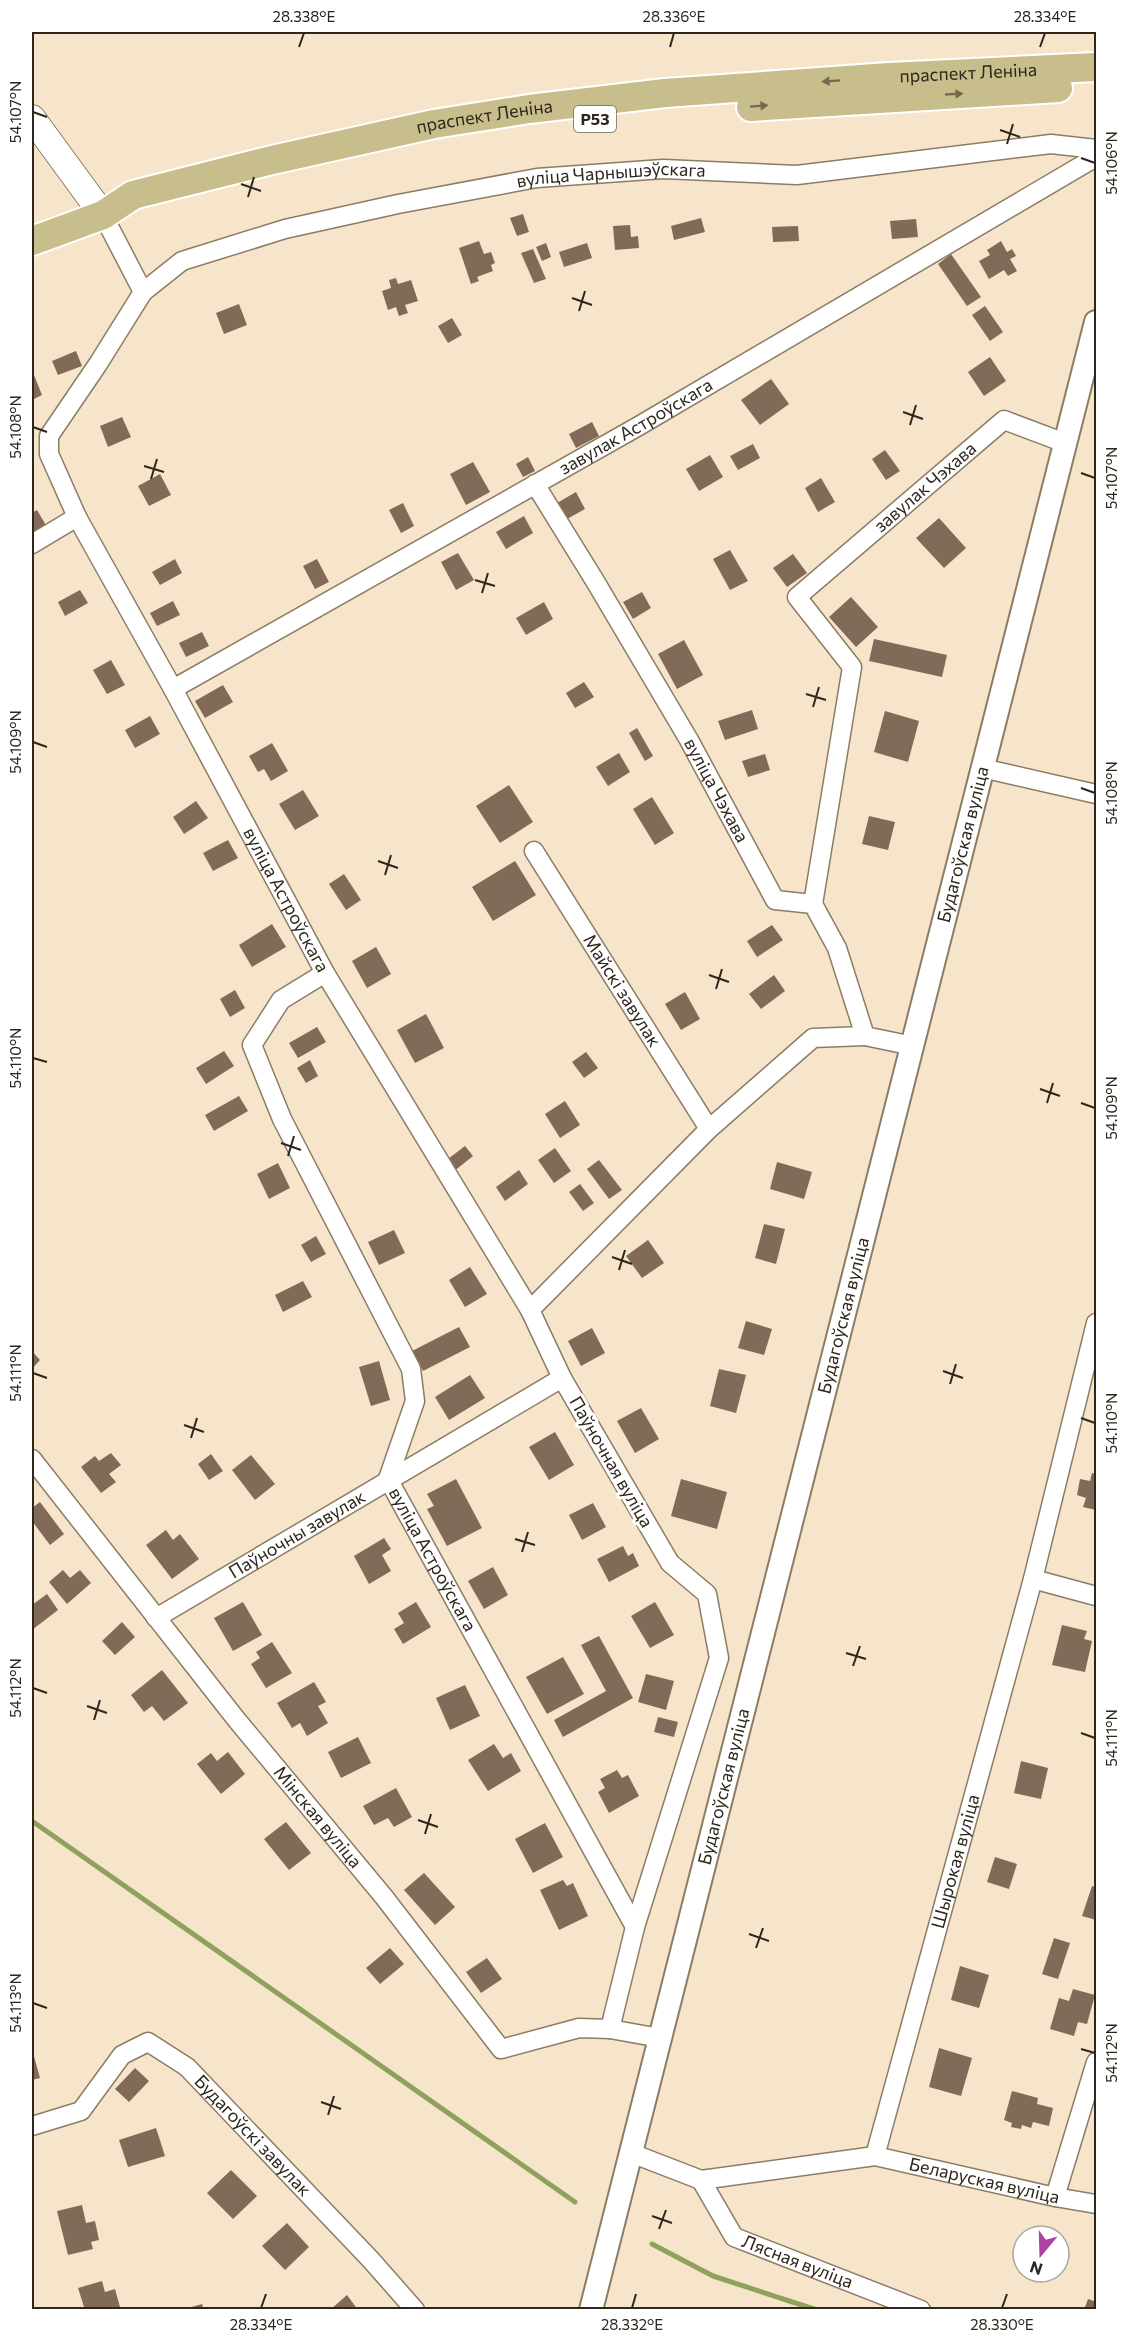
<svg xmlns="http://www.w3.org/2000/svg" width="1128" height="2341" viewBox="0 0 1128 2341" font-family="Commissioner,sans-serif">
  <rect width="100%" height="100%" fill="#f7e5cb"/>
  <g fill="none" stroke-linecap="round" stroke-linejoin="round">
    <g stroke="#8fa25c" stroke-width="5">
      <polyline points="32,1821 575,2202"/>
      <polyline points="652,2244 713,2276 817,2310"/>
    </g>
  </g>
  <g fill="#826a59">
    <polygon points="523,214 529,232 517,236 510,218"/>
    <polygon points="701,218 705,232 674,240 671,226"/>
    <polygon points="916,219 918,237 892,239 890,221"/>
    <polygon points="630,225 631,237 638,236 639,248 615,250 613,226"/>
    <polygon points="798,226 799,241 773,242 772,227"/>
    <polygon points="479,241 484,254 491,252 495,263 491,265 493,271 477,277 479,281 471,284 459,248"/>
    <polygon points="1001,241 1007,252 1012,249 1016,256 1010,259 1017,271 1008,276 1004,270 989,279 979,261 990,255 987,250"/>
    <polygon points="546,243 551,257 542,261 536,247"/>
    <polygon points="587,243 592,258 564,267 559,252"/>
    <polygon points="533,249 546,279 534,283 521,253"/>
    <polygon points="951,254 981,297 967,306 938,264"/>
    <polygon points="396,278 398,284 411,280 418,301 405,305 408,313 399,316 396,307 388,310 382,291 391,288 389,280"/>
    <polygon points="239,304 247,325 224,334 216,313"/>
    <polygon points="985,306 1003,332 990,341 972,315"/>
    <polygon points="452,318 462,335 448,343 438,326"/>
    <polygon points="76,351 82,366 58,375 52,361"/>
    <polygon points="990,357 1006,381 984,396 968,372"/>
    <polygon points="34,375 42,395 32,400 32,376"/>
    <polygon points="771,379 789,404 760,425 741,400"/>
    <polygon points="122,417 131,437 108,447 100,426"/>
    <polygon points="592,422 599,436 576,448 569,434"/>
    <polygon points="753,444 760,458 738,470 730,456"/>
    <polygon points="885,450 900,471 886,480 872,459"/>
    <polygon points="710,455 723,477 699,491 686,469"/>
    <polygon points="528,457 535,471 523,477 516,464"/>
    <polygon points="473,462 490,492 466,505 450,474"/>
    <polygon points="160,474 171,495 149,506 138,486"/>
    <polygon points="821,478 835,502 818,512 805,488"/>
    <polygon points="576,492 585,509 567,519 557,503"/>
    <polygon points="403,503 414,526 401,533 389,510"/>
    <polygon points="37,510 47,527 32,536 32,513"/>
    <polygon points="524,516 533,533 506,549 496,532"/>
    <polygon points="939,518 966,548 944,568 916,538"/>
    <polygon points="730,550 748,581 730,590 713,559"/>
    <polygon points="458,553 474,580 456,590 441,562"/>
    <polygon points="793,554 807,573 787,587 773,568"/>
    <polygon points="175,559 182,573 160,585 152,572"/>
    <polygon points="317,559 329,582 315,589 303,566"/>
    <polygon points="80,590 88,603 65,616 58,602"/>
    <polygon points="642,592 651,608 633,619 623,602"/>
    <polygon points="851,597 878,627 856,647 829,617"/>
    <polygon points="173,601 180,615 157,626 150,613"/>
    <polygon points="544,602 553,619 526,635 516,618"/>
    <polygon points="202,632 209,646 186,657 179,643"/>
    <polygon points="874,639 947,655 942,677 869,661"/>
    <polygon points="684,640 703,675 677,689 658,654"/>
    <polygon points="111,660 125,685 107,694 93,670"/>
    <polygon points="584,682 594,697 575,708 566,693"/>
    <polygon points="223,685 233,702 205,718 195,701"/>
    <polygon points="752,710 758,729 725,740 718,721"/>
    <polygon points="885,711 919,721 908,762 874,752"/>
    <polygon points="150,716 160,734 135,748 125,730"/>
    <polygon points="637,728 653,756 645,761 629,733"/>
    <polygon points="272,743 288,771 271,781 264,769 258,772 249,756"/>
    <polygon points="619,753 630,772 608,786 596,767"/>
    <polygon points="765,754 770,770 748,777 742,761"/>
    <polygon points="509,785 533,822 500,843 476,806"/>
    <polygon points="303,790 319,816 295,830 279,804"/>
    <polygon points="652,797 674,833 655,845 633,809"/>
    <polygon points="196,801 208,818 184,834 173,817"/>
    <polygon points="869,816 895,822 888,850 862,844"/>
    <polygon points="228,840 238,858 213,871 203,853"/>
    <polygon points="515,861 536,895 493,921 472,887"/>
    <polygon points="344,874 361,900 346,910 329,884"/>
    <polygon points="272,924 286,947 252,967 239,945"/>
    <polygon points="772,925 783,940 757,957 747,941"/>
    <polygon points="376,947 391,974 367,988 352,961"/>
    <polygon points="774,975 785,991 761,1009 749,994"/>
    <polygon points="235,990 245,1008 230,1017 220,999"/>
    <polygon points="685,992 700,1019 681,1030 665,1004"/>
    <polygon points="426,1014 444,1048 415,1063 397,1030"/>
    <polygon points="317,1027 326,1042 298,1058 289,1043"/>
    <polygon points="224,1051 234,1066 206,1084 196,1068"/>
    <polygon points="586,1052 598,1068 584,1078 572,1062"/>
    <polygon points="310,1060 318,1076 306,1083 297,1068"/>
    <polygon points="239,1096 248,1111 214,1131 205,1115"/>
    <polygon points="565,1101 580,1125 560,1138 545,1114"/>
    <polygon points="465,1146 473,1156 453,1172 444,1162"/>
    <polygon points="555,1148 571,1171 554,1183 538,1160"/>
    <polygon points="599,1160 622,1190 609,1199 587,1169"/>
    <polygon points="777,1162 812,1172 804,1199 770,1189"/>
    <polygon points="278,1163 290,1188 269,1199 257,1174"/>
    <polygon points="519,1170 528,1184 505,1201 496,1187"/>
    <polygon points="580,1184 594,1203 583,1211 569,1192"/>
    <polygon points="764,1224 785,1229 776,1264 755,1258"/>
    <polygon points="394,1230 405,1253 379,1265 368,1242"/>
    <polygon points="316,1236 326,1254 311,1262 301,1245"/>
    <polygon points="648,1240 664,1263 642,1278 626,1256"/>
    <polygon points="470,1267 487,1294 465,1307 449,1280"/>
    <polygon points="303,1281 312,1297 283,1312 275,1295"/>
    <polygon points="746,1321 772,1329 764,1355 738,1348"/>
    <polygon points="459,1327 470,1347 423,1371 412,1351"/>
    <polygon points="592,1328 605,1353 581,1366 568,1341"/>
    <polygon points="32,1351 40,1360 32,1369"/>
    <polygon points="379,1361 390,1400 371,1406 359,1367"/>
    <polygon points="719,1369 746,1375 736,1413 710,1406"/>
    <polygon points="470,1375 485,1398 449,1420 435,1397"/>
    <polygon points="641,1408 659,1439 635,1453 617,1421"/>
    <polygon points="555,1432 574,1465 549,1480 529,1447"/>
    <polygon points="111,1453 121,1465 109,1474 116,1482 101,1493 81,1467 95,1456 99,1461"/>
    <polygon points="211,1454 223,1471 209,1480 198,1464"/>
    <polygon points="251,1455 275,1484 255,1500 232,1470"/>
    <polygon points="1092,1473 1096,1474 1096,1510 1083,1507 1086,1498 1077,1495 1080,1479 1090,1481"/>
    <polygon points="456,1479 482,1528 447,1546 427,1509 434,1506 427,1494"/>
    <polygon points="681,1479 727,1492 717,1529 671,1516"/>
    <polygon points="40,1502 64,1534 50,1545 32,1521 32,1508"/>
    <polygon points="593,1503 606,1527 582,1540 569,1515"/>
    <polygon points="166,1530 173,1540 180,1534 199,1559 172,1579 146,1545"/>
    <polygon points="384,1538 391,1549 382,1555 391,1571 369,1584 354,1556"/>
    <polygon points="623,1546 628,1556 633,1553 639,1566 609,1582 597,1559"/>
    <polygon points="493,1567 508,1595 484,1609 468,1581"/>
    <polygon points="63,1570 70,1578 80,1570 91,1583 67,1604 49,1582"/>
    <polygon points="47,1594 58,1610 32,1630 32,1605"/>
    <polygon points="243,1602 262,1635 233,1651 214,1618"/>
    <polygon points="416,1602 431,1627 403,1644 394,1629 404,1623 398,1613"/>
    <polygon points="655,1602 674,1635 650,1648 631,1616"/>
    <polygon points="122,1622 135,1637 115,1655 102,1641"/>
    <polygon points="1062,1625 1087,1631 1084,1639 1092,1641 1085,1672 1052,1665"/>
    <polygon points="599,1636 633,1698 563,1737 554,1720 606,1691 581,1645"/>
    <polygon points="272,1642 292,1673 266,1688 251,1664 260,1658 256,1652"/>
    <polygon points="563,1657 584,1694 547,1714 526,1677"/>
    <polygon points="162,1670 188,1703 164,1721 152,1706 144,1712 131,1695"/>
    <polygon points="646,1674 674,1681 666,1710 638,1702"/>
    <polygon points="314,1682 326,1702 318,1706 328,1723 307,1736 300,1723 292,1728 277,1703"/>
    <polygon points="465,1685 480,1716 450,1730 436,1698"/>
    <polygon points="658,1717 678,1722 674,1737 654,1732"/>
    <polygon points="358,1737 371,1763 341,1778 328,1752"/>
    <polygon points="494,1744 503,1758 511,1753 521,1771 488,1791 468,1760"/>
    <polygon points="228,1752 245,1774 221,1794 197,1764 211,1753 217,1761"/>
    <polygon points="1021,1761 1048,1768 1041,1799 1014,1793"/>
    <polygon points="617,1770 622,1778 628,1775 639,1796 609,1813 598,1792 605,1788 600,1779"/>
    <polygon points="396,1788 412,1817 394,1827 388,1818 374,1825 363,1806"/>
    <polygon points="286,1822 311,1853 289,1870 264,1839"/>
    <polygon points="545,1823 563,1857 533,1873 515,1839"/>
    <polygon points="995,1857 1017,1864 1009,1889 987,1882"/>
    <polygon points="424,1873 455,1907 435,1925 404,1890"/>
    <polygon points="563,1880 567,1886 573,1883 588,1916 559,1930 540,1890"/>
    <polygon points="1092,1886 1096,1887 1096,1920 1082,1916"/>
    <polygon points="1054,1938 1070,1943 1058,1979 1042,1974"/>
    <polygon points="390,1948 404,1964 380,1984 366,1968"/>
    <polygon points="487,1958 502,1979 481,1993 466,1972"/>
    <polygon points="960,1966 989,1975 979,2008 951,2000"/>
    <polygon points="1073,1989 1095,1995 1087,2024 1078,2022 1074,2036 1050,2029 1059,1998 1069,2001"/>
    <polygon points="939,2048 972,2058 961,2096 929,2087"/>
    <polygon points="32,2049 40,2078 32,2080"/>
    <polygon points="135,2068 149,2081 129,2102 115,2089"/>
    <polygon points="1012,2091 1038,2098 1037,2104 1053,2108 1049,2126 1033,2122 1031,2128 1022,2125 1021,2129 1011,2127 1012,2123 1004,2120"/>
    <polygon points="156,2128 165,2156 128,2167 119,2140"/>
    <polygon points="231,2170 257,2196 233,2219 207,2193"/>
    <polygon points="82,2205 86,2223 95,2221 99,2240 91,2242 93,2249 68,2255 57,2211"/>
    <polygon points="287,2223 309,2247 285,2270 262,2246"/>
    <polygon points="102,2281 105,2292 115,2289 120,2307 85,2310 78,2288"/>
    <polygon points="347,2295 358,2310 330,2310"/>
    <polygon points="1096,2296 1096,2310 1084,2310 1088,2299 1094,2301"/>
    <polygon points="202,2304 204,2310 185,2310 185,2309"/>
  </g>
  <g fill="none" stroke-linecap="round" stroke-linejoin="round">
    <g stroke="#8c7c64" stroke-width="21">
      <g id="minor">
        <path id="s1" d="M103 215 143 292 98 364 49 436V454L77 517 173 689 325 973 281 1000 252 1045 282 1119 411 1369 415 1401 388 1479 635 1927"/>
        <path id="s2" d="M143 292 182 261 285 229 398 204 537 178 663 169 797 175 1051 144 1096 149"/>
        <path id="s3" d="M535 484 595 581 689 740 775 900 813 904 837 948 865 1036 913 1046"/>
        <polyline points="32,544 77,517"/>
        <path id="s4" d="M173 689 637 427 1096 157"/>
        <polyline points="982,768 1096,794"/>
        <path id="s5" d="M534 851 709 1129"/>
        <path id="s6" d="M813 904 852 667 797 597 1004 420 1065 443"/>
        <polyline points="325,973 530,1310"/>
        <path id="s7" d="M32 1459 236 1719 384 1897 501 2049 579 2028 610 2029 660 2038"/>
        <polyline points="1033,1579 1096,1596"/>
        <path id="s8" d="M156 1618 562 1378"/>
        <polyline points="610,2029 635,1927 719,1658 707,1594 670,1563 562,1378 530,1310 709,1129 813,1038 865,1036"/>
        <path id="s9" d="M32 2126 81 2111 122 2055 148 2042 187 2067 371 2260 415 2310"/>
        <path id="s10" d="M631 2153 701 2180 875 2156 1033 1579 1096 1323"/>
        <path id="s11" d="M875 2156 1055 2197 1096 2204"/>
        <path id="s12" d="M701 2180 734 2237 921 2310"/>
        <polyline points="1055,2197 1096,2062"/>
      </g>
    </g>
    <g stroke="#8c7c64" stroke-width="26">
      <g id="tertiary">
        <path id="s13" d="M591 2310 1096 322"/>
      </g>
    </g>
    <g stroke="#8c7c64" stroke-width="28">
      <polyline id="secondary" points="32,118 103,215"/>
    </g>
    <g stroke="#fff" stroke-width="32">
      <g id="primary">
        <polyline points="751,107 1058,88"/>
        <path id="s14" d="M32 241 103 215 133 195 272 160 434 124 529 109 665 93 889 77 1096 67"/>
      </g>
    </g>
    <use href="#minor" stroke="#fff" stroke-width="18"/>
    <use href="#tertiary" stroke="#fff" stroke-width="22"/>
    <use href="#secondary" stroke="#fff" stroke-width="26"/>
    <use href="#primary" stroke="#c7be8b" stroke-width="28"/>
  </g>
  <defs><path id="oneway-solid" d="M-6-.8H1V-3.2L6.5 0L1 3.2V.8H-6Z" transform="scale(1.5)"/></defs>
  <g fill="#726a4e">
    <use href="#oneway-solid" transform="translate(831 81) rotate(176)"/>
    <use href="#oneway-solid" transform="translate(954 94) rotate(-3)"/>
    <use href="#oneway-solid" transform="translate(759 106) rotate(-4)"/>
  </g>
  <path fill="none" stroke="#2d261c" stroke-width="2" d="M299 47 304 33M670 47 674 33M1040 47 1045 33M33 112 47 117M1000 130 1020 137M1007 144 1013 124M1081 158 1095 163M241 184 261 191M248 197 254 177M572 298 592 305M579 311 585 291M903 412 923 419M910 425 916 405M33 427 47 432M144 466 164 472M1081 473 1095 478M151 479 157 459M475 580 495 586M482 593 488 573M806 694 826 700M813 707 819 687M33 742 47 747M1081 788 1095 793M378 861 398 868M385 875 391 855M709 975 729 982M716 989 722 969M33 1058 47 1062M1040 1089 1060 1096M1047 1103 1053 1083M1081 1103 1095 1108M281 1143 301 1150M288 1156 294 1136M612 1257 632 1264M619 1270 625 1250M943 1371 963 1378M33 1373 47 1378M950 1384 956 1364M1081 1418 1095 1423M184 1425 204 1432M191 1438 197 1418M515 1539 535 1545M522 1552 528 1532M846 1653 866 1659M853 1666 860 1646M33 1688 47 1693M87 1706 107 1713M94 1720 100 1700M1081 1733 1095 1738M418 1820 438 1827M425 1834 431 1814M749 1934 769 1941M756 1948 763 1928M33 2003 47 2008M1081 2049 1095 2053M321 2102 341 2109M328 2115 334 2096M652 2216 672 2223M659 2229 666 2210M261 2308 266 2294M632 2308 636 2294M1002 2308 1007 2294"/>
  <g text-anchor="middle" stroke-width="6" stroke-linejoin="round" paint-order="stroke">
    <rect fill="#fff" stroke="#6c6760" stroke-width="1.5" x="574" y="106" width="42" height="26" rx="4.5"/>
    <g font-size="16" font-weight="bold" fill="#2d261c">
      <text x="595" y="125">Р53</text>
    </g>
    <g font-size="18" fill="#2d261c" stroke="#fff">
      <text dy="6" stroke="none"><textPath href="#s14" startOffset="958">праспект Леніна</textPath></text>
      <text dy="6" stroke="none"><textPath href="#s14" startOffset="472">праспект Леніна</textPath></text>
      <text dy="6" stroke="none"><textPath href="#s2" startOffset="489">вуліца Чарнышэўскага</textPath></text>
      <text dy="6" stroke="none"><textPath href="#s4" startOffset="532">завулак Астроўскага</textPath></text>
      <text dy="6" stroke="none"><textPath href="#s6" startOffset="498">завулак Чэхава</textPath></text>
      <text dy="6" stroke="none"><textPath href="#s3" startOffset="356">вуліца Чэхава</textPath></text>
      <text dy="6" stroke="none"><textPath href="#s13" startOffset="1512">Будагоўская вуліца</textPath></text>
      <text dy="6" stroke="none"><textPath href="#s1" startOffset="782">вуліца Астроўскага</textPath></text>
      <text dy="6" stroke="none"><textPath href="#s5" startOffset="165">Майскі завулак</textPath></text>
      <text dy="6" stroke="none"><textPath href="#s13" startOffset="1026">Будагоўская вуліца</textPath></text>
      <text transform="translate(611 1462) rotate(60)" y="6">Паўночная вуліца</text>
      <text dy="6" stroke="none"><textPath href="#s8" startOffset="164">Паўночны завулак</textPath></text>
      <text dy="6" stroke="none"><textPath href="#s1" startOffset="1538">вуліца Астроўскага</textPath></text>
      <text dy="6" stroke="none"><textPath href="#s13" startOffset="540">Будагоўская вуліца</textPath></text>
      <text dy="6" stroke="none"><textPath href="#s7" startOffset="458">Мінская вуліца</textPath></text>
      <text dy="6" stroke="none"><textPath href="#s10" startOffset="556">Шырокая вуліца</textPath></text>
      <text dy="6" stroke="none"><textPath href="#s9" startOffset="291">Будагоўскі завулак</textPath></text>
      <text dy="6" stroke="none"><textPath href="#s11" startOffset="112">Беларуская вуліца</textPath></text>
      <text dy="6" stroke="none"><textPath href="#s12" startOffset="134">Лясная вуліца</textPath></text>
    </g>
  </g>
  <rect width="1128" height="2341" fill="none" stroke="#ffffff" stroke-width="66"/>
  <g transform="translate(1041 2254) rotate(199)"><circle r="28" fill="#ffffff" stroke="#aba8a4" stroke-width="1.5"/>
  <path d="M0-4.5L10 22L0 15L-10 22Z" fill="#ae43a4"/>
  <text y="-9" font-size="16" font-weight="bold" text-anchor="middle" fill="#2d261c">N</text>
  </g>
  <rect x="33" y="33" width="1062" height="2275" fill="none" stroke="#2d261c" stroke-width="2"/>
  <g font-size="15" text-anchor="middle" fill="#2d261c">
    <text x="304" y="22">28.338°E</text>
    <text x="674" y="22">28.336°E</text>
    <text x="1045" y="22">28.334°E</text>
    <text transform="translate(16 112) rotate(-90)" y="5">54.107°N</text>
    <text transform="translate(1112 163) rotate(-90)" y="5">54.106°N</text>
    <text transform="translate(16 427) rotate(-90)" y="5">54.108°N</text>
    <text transform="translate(1112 478) rotate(-90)" y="5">54.107°N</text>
    <text transform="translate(16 742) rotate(-90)" y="5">54.109°N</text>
    <text transform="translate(1112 793) rotate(-90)" y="5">54.108°N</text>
    <text transform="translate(16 1058) rotate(-90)" y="5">54.110°N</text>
    <text transform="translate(1112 1108) rotate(-90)" y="5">54.109°N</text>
    <text transform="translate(16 1373) rotate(-90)" y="5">54.111°N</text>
    <text transform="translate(1112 1423) rotate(-90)" y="5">54.110°N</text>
    <text transform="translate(16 1688) rotate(-90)" y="5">54.112°N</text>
    <text transform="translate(1112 1738) rotate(-90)" y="5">54.111°N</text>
    <text transform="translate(16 2003) rotate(-90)" y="5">54.113°N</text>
    <text transform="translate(1112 2053) rotate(-90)" y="5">54.112°N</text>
    <text x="261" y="2330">28.334°E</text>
    <text x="632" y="2330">28.332°E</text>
    <text x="1002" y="2330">28.330°E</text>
  </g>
</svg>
